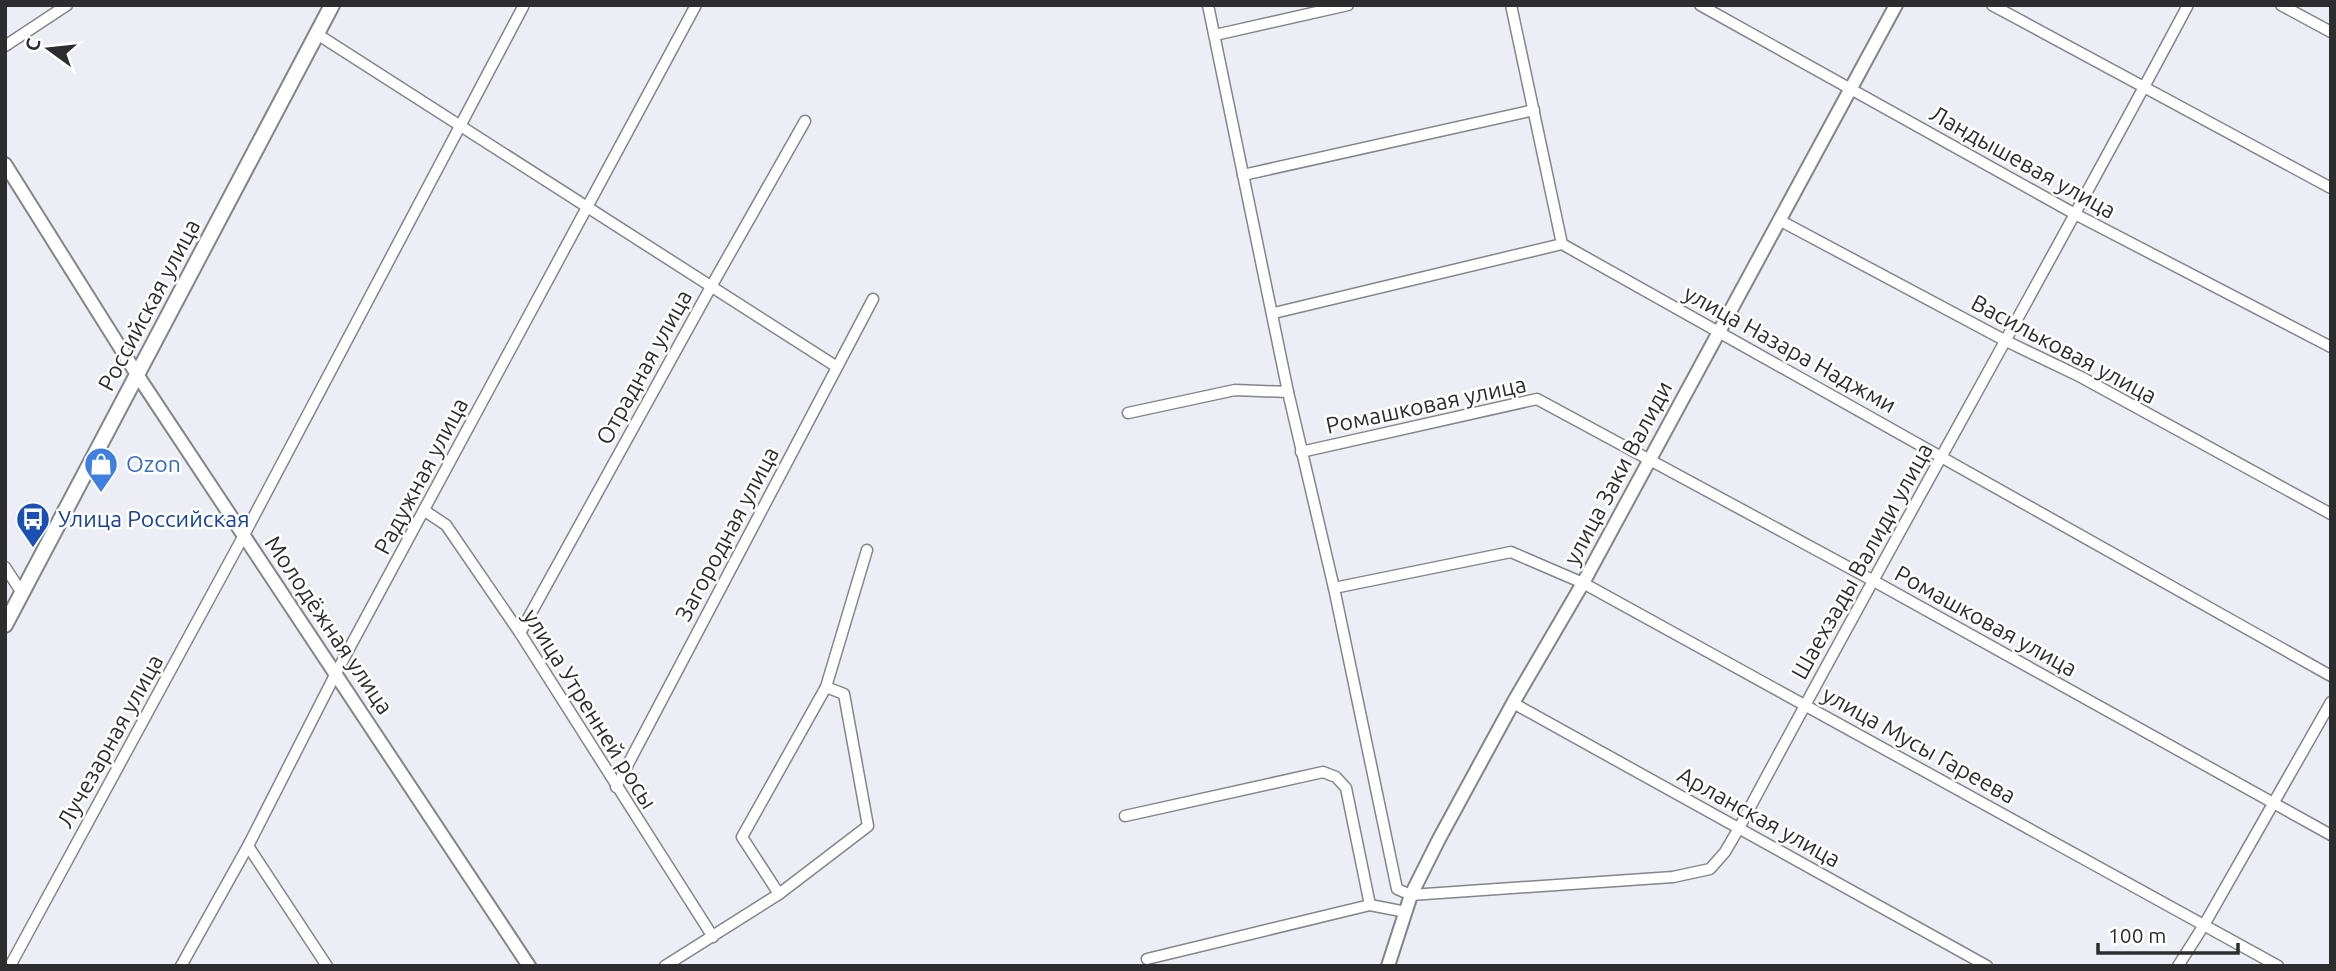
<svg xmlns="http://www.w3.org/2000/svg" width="2336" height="971" viewBox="0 0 2336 971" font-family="Ubuntu,sans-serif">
  <rect width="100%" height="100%" fill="#ededf5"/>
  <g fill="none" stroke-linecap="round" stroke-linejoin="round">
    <g stroke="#84858b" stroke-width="13">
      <g id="minor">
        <path d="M1208 5 1288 392 1334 588 1397 889 1411 895 1673 877 1710 869 1725 852 1739 828C1886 552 2041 281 2188 5"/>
        <polyline points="1511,5 1562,244"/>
        <polyline points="1700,5 2075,214 2331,347"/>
        <polyline points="1992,5 2331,188"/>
        <polyline points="2281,5 2331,32"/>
        <polyline points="317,34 837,367"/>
        <polyline points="1215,35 1348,5"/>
        <polyline points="5,46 67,5"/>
        <polyline points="1243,175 1534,110"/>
        <polyline points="1779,220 2006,341 2081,377 2331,514"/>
        <polyline points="1274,313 1562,244 2331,676"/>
        <polyline points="1128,413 1235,390 1288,392"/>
        <polyline points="1301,452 1537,399 1872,580 2331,835"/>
        <polyline points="425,511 446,525 520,633 713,937"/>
        <polyline points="5,567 22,593"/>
        <polyline points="1334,588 1511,552 1583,583 2278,966"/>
        <polyline points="520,633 712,285 805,121"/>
        <polyline points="1513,703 1987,966"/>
        <polyline points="616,787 873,299"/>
        <polyline points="1125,816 1323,772 1336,777 1346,788 1370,905"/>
        <polyline points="248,846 327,966"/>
        <polyline points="779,894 742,837 826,687 867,550"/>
        <polyline points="1147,959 1370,905 1406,912"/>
        <polyline points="10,966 244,535 524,5"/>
        <polyline points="181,966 248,846 336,673 696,5"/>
        <polyline points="665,966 779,894 868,826 844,694 826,687"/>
        <polyline points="2178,966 2204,925 2331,702"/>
      </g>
    </g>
    <g stroke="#84858b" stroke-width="16">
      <g id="tertiary">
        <polyline points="5,164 138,376 529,966"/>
        <polyline points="1388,966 1411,895 1439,839 1513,703 1583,583 1896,5"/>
      </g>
    </g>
    <g stroke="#84858b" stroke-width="18">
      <polyline id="secondary" points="5,625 332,5"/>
    </g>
    <use href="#minor" stroke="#fff" stroke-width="10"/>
    <use href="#tertiary" stroke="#fff" stroke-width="12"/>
    <use href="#secondary" stroke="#fff" stroke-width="14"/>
  </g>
  <defs>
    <g id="shop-pin" transform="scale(1.75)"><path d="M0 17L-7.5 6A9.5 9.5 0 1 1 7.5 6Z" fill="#3f7fe0" stroke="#fff"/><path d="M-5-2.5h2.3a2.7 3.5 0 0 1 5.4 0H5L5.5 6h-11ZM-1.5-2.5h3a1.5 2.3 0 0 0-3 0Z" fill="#fff"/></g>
    <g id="bus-pin" transform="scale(1.75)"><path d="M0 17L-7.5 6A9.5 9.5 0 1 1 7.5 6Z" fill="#1a4fb4" stroke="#fff"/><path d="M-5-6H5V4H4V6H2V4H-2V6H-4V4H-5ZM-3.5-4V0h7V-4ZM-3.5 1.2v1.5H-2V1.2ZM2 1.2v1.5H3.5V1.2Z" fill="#fff"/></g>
  </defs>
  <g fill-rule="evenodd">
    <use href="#shop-pin" x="101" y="464"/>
    <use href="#bus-pin" x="33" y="519"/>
  </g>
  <g text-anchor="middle" stroke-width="5" stroke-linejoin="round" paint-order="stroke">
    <g font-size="23" fill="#2d2d30" stroke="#fff">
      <text transform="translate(2023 162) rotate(29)" y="8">Ландышевая улица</text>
      <text transform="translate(149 305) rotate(-62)" y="8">Российская улица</text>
      <text transform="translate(1790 349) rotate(29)" y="8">улица Назара Наджми</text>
      <text transform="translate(2064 349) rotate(28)" y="8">Васильковая улица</text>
      <text transform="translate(644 367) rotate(-61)" y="8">Отрадная улица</text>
      <text transform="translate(1426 405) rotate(-12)" y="8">Ромашковая улица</text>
      <text transform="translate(1618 473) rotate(-62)" y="8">улица Заки Валиди</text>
      <text transform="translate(421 476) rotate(-62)" y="8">Радужная улица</text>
      <text transform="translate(727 534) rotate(-62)" y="8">Загородная улица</text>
      <text transform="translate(1862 561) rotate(-61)" y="8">Шаехзады Валиди улица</text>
      <text transform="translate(1986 621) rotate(29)" y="8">Ромашковая улица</text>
      <text transform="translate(329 625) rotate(56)" y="8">Молодёжная улица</text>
      <text transform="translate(590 709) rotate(58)" y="8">улица Утренней росы</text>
      <text transform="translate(110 741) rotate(-61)" y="8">Лучезарная улица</text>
      <text transform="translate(1919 745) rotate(29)" y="8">улица Мусы Гареева</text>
      <text transform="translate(1759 817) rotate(29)" y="8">Арланская улица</text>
    </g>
    <g font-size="23" fill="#366cbe" stroke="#fff" text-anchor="start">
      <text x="126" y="472">Ozon</text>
    </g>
    <g font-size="23" fill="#164399" stroke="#fff" text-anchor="start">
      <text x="58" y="527">Улица Российская</text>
    </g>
  </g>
  <rect width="2336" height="971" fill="none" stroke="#2d2d30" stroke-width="14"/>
  <g transform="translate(49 49) rotate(285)" stroke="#ffffff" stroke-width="5" paint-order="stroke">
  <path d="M0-5L12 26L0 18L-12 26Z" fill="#2d2d30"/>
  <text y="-10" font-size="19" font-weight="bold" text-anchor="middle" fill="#2d2d30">С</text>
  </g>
  <path d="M2098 943v10h140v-10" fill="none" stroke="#2d2d30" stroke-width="3.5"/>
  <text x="2108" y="943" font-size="21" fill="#2d2d30" stroke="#ffffff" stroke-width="5" paint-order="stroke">100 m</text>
</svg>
